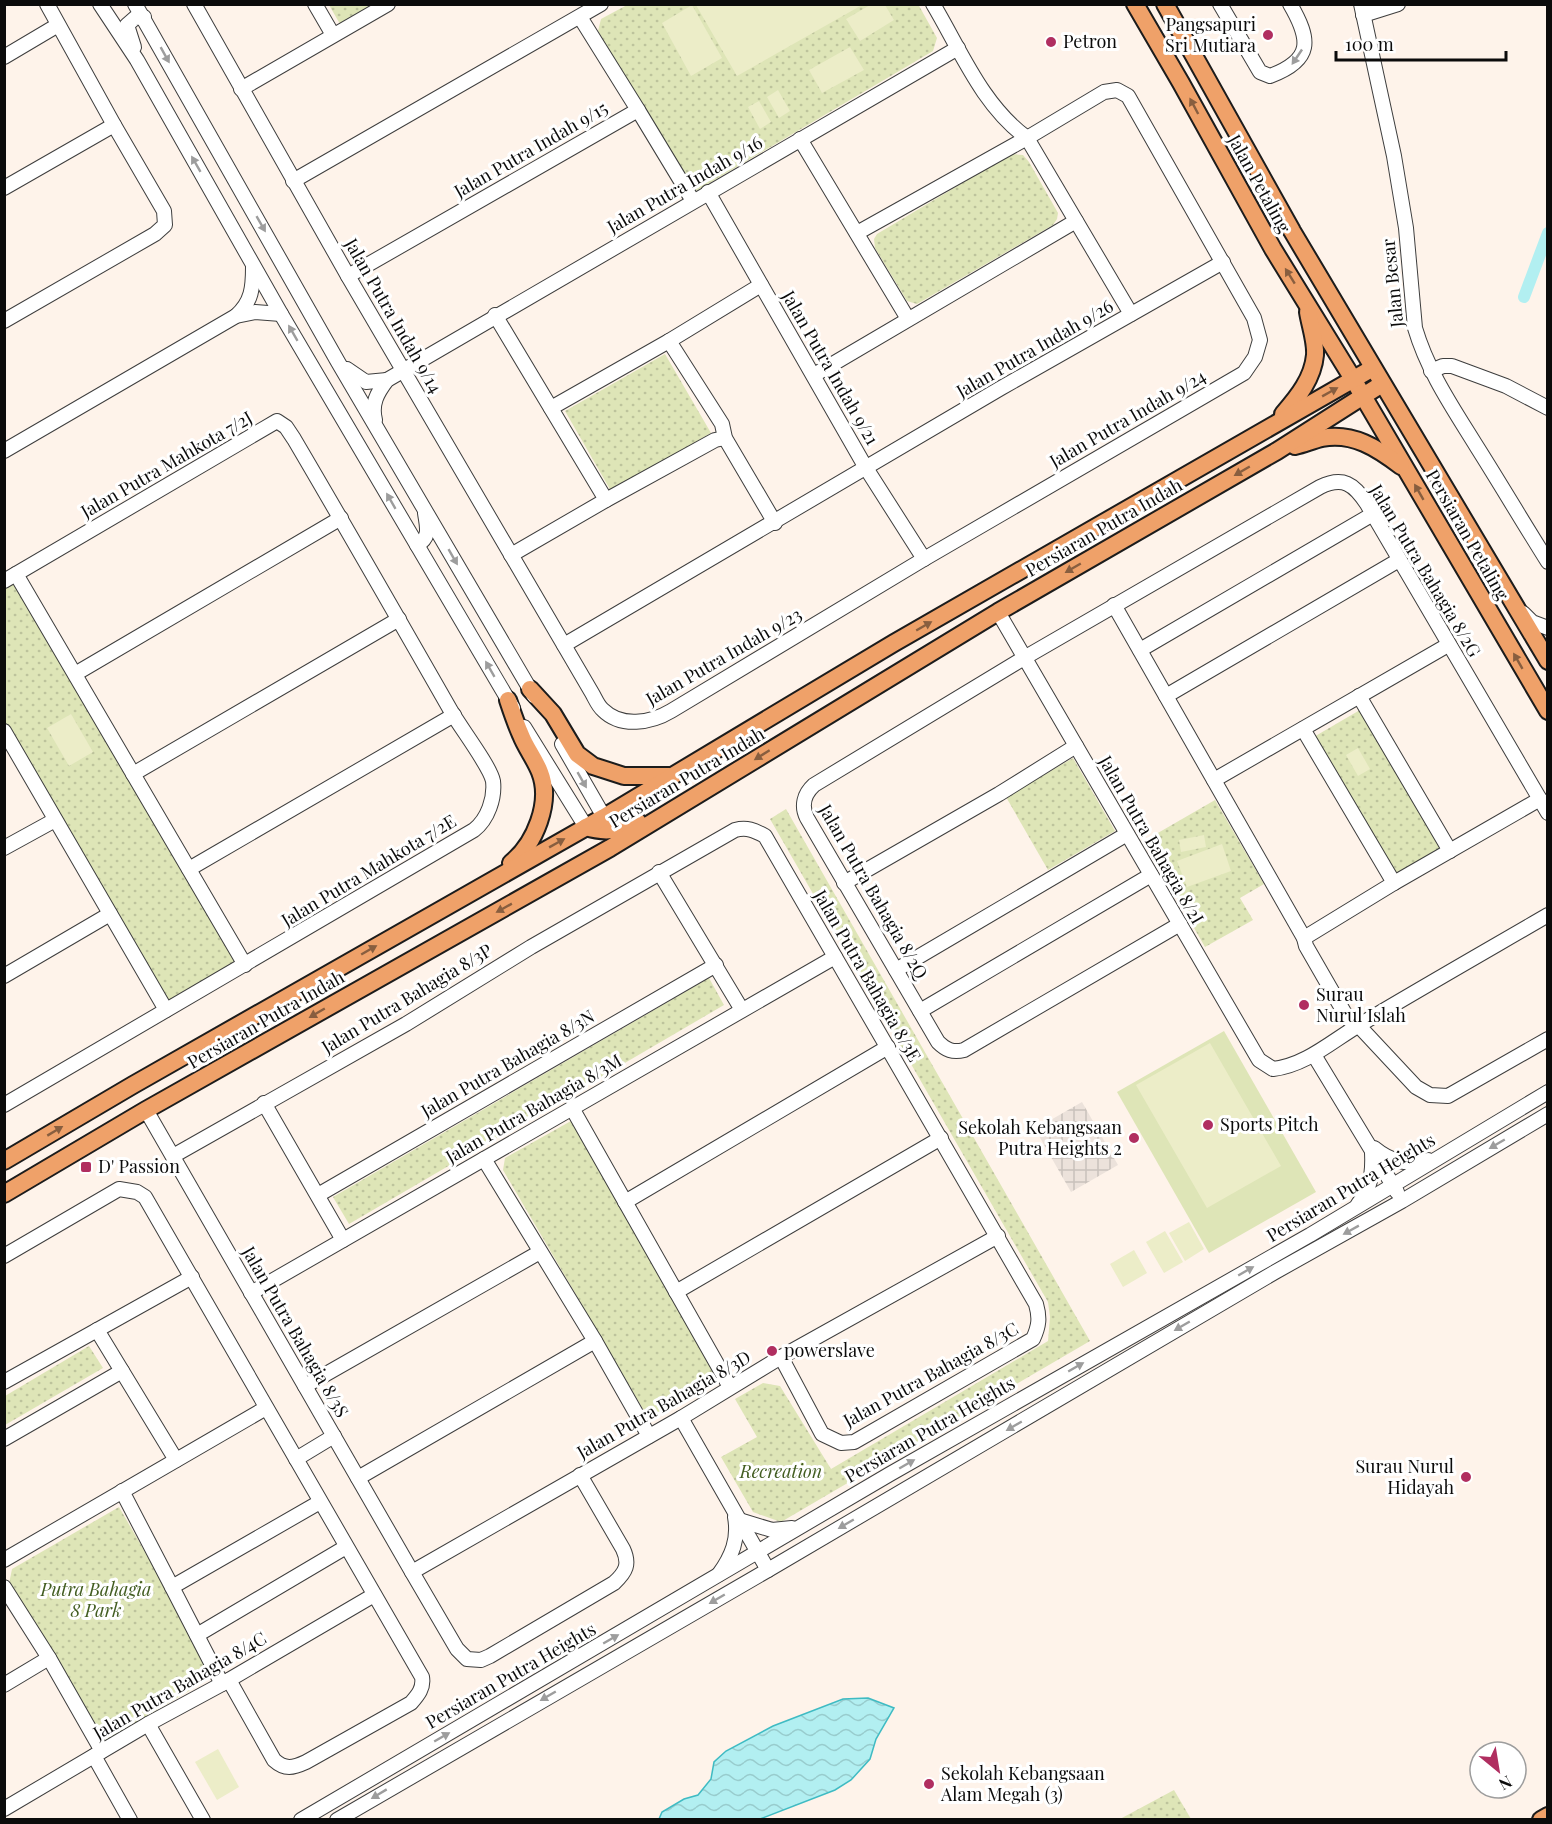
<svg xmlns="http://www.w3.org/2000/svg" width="1552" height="1824" viewBox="0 0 1552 1824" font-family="'Playfair Display',serif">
  <defs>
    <pattern id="park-dots" width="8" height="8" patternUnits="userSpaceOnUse" patternTransform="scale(1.5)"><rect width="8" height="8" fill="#dee5b7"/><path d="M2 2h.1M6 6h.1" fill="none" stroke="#bdc39c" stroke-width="1.8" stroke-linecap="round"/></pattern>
    <pattern id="plaza-grid" width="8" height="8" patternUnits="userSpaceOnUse" patternTransform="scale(1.5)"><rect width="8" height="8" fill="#ece2db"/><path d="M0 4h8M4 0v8" fill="none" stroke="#c9c1bb"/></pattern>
    <pattern id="water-waves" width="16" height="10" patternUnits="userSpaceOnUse" patternTransform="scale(1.5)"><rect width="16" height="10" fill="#b2eff1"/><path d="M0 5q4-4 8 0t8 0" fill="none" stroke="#98cccd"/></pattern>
  </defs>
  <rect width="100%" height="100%" fill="#fef3ea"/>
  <polygon fill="#dee5b7" points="1224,1031 1316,1192 1209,1253 1117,1092"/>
  <g fill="url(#park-dots)">
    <polygon points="918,4 937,38 933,51 691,194 598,31 601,19 627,5"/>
    <polygon points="329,5 374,5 340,24"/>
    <polygon points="1011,154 1023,155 1029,162 1058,213 1057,219 1053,225 917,304 907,301 875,248 874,239 877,234"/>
    <polygon points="665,354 711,433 611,491 565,411"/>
    <polygon points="15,583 241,962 167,1004 5,726 4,589"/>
    <polygon points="1360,710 1440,848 1393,876 1312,738"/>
    <polygon points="1073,758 1115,831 1048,870 1006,797"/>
    <polygon points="1215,800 1264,884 1240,898 1253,920 1205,947 1144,841"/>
    <polygon points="786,809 1090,1341 781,1522 753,1512 721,1457 757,1437 735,1399 763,1383 780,1386 831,1469 1048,1341 1050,1317 1048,1302 770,819"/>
    <polygon points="709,978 724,1005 349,1224 333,1197"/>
    <polygon points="571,1121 719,1380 650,1421 503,1170 505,1158"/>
    <polygon points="89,1346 103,1368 5,1425 5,1396"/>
    <polygon points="119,1507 216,1675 104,1741 9,1584 12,1569"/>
    <polygon points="1174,1790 1191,1819 1120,1819"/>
  </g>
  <g fill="#ecedc8">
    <polygon points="692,5 722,58 691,76 662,23"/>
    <polygon points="696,5 862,5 737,76"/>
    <polygon points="885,5 894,20 860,41 846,19 870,5"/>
    <polygon points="850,47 864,70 822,93 809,70"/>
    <polygon points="778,90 790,111 779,118 767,97"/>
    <polygon points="759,101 771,122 760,129 748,107"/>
    <polygon points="71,714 93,752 69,766 47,728"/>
    <polygon points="1358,748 1370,769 1358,776 1346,755"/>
    <polygon points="1204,835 1206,847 1181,852 1179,840"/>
    <polygon points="1222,844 1231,871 1187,887 1177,861"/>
    <polygon points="1210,1043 1281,1166 1207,1208 1136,1085"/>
    <polygon points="1189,1222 1204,1249 1185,1261 1169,1233"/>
    <polygon points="1165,1231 1183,1262 1164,1273 1146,1242"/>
    <polygon points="1134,1250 1147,1273 1123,1287 1110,1264"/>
    <polygon points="218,1749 239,1787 217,1800 195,1762"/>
  </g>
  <polygon fill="url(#plaza-grid)" points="1082,1102 1118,1165 1071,1192 1035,1129"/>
  <polygon fill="url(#water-waves)" stroke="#3fbbc3" stroke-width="1.5" points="868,1698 894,1708 876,1739 870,1759 851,1780 835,1790 760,1819 659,1819 662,1812 684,1799 698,1795 711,1779 714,1762 726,1751 773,1726 843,1699"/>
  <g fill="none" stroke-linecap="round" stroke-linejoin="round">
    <polyline stroke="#b2eff1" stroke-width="12" points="1524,297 1548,233"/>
    <g stroke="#3e3e3e" stroke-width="16">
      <g id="minor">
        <polyline points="100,4 137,60 281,314 513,708"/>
        <polyline points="135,4 338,362 534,696"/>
        <path d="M194 4 348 276 592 693C595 698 598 706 603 710 621 728 651 723 671 711L924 559 1244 373 1255 357 1260 340 1254 318 1128 96 1117 90 1104 92 1027 138 857 233"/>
        <polyline points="315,4 333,35"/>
        <path d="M933 4C961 51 982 105 1027 138L1131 314"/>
        <path d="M1220 4 1260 72 1270 76C1313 60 1311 40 1290 4"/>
        <path d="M1361 4 1394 156 1406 228 1415 328C1428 372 1453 408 1477 447 1501 485 1524 524 1548 562"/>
        <polyline points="1363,15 1398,4"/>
        <polyline points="134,47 127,25 135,18 144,17"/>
        <polyline points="4,57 58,25"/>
        <polyline points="241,89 388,4"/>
        <polyline points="638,110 693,201"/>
        <polyline points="800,139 908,319"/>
        <polyline points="293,181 601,4"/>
        <polyline points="4,188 114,125"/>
        <polyline points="708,192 866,468 924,559"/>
        <polyline points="348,276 638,110 580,17"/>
        <polyline points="495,315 606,500"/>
        <path d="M236 316C252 302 253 287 253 267"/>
        <polyline points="4,321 155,234 165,225 164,211 114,125 47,4"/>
        <polyline points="669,341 722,424 725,438 775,523"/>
        <polyline points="347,369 366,382 387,380"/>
        <polyline points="1431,371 1443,366 1452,366 1506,386 1548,408"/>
        <polyline points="814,375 1076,221"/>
        <polyline points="551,408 669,341 761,285"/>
        <path d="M375 420C371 404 377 393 387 380L958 48"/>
        <polyline points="4,451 236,316 255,312 281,314"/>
        <path d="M417 545C431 537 427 527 425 513"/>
        <polyline points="511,555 606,500 715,440 725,438"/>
        <polyline points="16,574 245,965"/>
        <path d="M4 581 277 421 286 427 294 439C347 529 399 620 451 711 460 727 490 766 493 781 495 798 488 819 474 830L4 1105"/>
        <polyline points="1114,605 1304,938 1306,946 1348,1019 1358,1025 1416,1087 1430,1095 1448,1096 1548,1039"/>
        <path d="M998 612 1259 1060 1273 1069C1307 1065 1333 1040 1361 1024 1423 987 1486 951 1548 915"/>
        <polyline points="1523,613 1532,622 1548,628"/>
        <polyline points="564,645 1001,388 1223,262"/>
        <polyline points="1140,650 1373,514"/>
        <polyline points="75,674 341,518"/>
        <polyline points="1166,696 1399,560"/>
        <polyline points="1359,696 1450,851"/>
        <polyline points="524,727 586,827"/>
        <polyline points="1303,729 1394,883"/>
        <polyline points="4,731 166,1010"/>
        <polyline points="562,744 604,817"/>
        <polyline points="133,774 399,619"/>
        <polyline points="1214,780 1448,645"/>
        <polyline points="4,848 55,820"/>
        <polyline points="189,869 454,715"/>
        <polyline points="659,872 742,1010"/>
        <polyline points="844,883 999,794 1076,746"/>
        <path d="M1180 924 964 1050C953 1053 946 1050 938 1042L807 818C801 806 804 794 814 785L1024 658 1320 487C1343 476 1354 484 1367 504L1548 813"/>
        <polyline points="1304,938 1394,883 1540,799"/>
        <polyline points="896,970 1127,834"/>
        <polyline points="4,976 110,914"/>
        <polyline points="920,1011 1151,875"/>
        <polyline points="1314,1055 1397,1192"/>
        <polyline points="264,1103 343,1240"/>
        <polyline points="572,1108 730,1387"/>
        <path d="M146 1110 412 1572 457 1649 467 1659 481 1660 490 1656 614 1583C626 1572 630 1564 623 1549L580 1475"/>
        <path d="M1374 1148C1391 1162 1406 1165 1428 1160"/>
        <path d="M173 1156 406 1024 531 947 735 830C747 827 754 830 765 836L1036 1304C1040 1318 1039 1326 1033 1339L854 1442 841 1443 822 1434 781 1357"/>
        <polyline points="484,1159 595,1341 649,1436"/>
        <polyline points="318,1195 716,965"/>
        <polyline points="625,1202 888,1047"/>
        <path d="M1358 1204C1371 1189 1373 1172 1372 1152"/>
        <path d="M4 1256 119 1189 137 1192 145 1197 422 1677C424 1688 418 1695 411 1703L306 1762C293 1768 285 1770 274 1760L229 1680"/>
        <polyline points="676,1292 941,1138"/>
        <polyline points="251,1293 835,957"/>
        <polyline points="97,1330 176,1460"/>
        <polyline points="4,1382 192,1277"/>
        <polyline points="305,1386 540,1252"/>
        <polyline points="681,1418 768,1570"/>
        <polyline points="4,1439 122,1371"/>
        <polyline points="296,1459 334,1436"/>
        <polyline points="358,1478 595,1341"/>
        <polyline points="122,1491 172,1587 320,1502"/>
        <polyline points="739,1520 772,1530 792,1528"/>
        <polyline points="4,1560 266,1408"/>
        <polyline points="412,1572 681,1418 781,1357 998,1236"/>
        <path d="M719 1574C732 1556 739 1539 735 1517"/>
        <polyline points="4,1587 49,1658 4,1685"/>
        <polyline points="172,1587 222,1684"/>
        <polyline points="197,1635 346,1547"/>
        <polyline points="49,1658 102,1751"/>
        <polyline points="148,1724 203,1820"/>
        <polyline points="94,1756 130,1820"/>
        <polyline points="4,1809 148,1724 222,1684 374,1595"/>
        <polyline points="301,1820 890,1474 1310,1235 1548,1092"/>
        <polyline points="337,1820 768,1570 1275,1272 1402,1201 1548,1114"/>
      </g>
    </g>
    <g stroke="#1c1c1c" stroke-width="20">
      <g id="major">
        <polyline points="1135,4 1181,83 1273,249 1353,379 1548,711"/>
        <polyline points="1165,4 1292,231 1548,661"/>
        <path d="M1283 414C1298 397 1313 378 1315 355 1316 341 1310 325 1308 312"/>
        <path d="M1295 446C1304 444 1313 440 1322 438 1353 432 1377 448 1401 466"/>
        <polyline points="530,689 553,714 577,754 593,766 624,776 669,776"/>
        <path d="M508 700C512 712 516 724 521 735 526 748 535 759 540 772 552 802 535 844 511 863"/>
        <path d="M586 827C604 833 621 831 638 822"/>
        <polyline points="4,1161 133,1085 604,817 894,643 1373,368"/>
        <polyline points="4,1194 146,1110 610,848 998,612 1277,451 1382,384"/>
        <polyline points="1541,1820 1548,1816"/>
      </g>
    </g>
    <use href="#minor" stroke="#fff" stroke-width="14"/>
    <use href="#major" stroke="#efa169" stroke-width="16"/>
  </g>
  <defs><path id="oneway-solid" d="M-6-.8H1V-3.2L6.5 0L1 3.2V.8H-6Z" transform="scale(1.5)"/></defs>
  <g fill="#9d9d9d">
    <use href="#oneway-solid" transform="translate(165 55) rotate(61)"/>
    <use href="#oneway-solid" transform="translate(1297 57) rotate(124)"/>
    <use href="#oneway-solid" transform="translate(196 164) rotate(-120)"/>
    <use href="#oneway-solid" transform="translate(261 224) rotate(60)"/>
    <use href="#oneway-solid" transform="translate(293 333) rotate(-120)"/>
    <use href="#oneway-solid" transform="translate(391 501) rotate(-120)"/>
    <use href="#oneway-solid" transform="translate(453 557) rotate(60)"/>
    <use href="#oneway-solid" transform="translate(490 669) rotate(-120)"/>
    <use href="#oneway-solid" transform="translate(582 780) rotate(60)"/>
    <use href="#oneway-solid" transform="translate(1497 1144) rotate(150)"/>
    <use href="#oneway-solid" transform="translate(1351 1230) rotate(151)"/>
    <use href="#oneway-solid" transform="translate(1246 1271) rotate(-30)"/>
    <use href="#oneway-solid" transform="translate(1182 1326) rotate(150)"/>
    <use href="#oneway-solid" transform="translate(1076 1367) rotate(-30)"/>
    <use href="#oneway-solid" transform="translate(1014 1426) rotate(150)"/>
    <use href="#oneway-solid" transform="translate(907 1464) rotate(-30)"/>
    <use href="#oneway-solid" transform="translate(846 1524) rotate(150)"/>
    <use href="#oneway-solid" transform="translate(717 1599) rotate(150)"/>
    <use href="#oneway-solid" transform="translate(611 1639) rotate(-30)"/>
    <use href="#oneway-solid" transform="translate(548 1696) rotate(150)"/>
    <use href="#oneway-solid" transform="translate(442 1737) rotate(-30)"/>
    <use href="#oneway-solid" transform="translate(379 1794) rotate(149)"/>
  </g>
  <g fill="#885e3f">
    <use href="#oneway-solid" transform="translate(1194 106) rotate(-118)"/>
    <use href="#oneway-solid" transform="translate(1290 276) rotate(-122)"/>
    <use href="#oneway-solid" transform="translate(1330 392) rotate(-29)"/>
    <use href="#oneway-solid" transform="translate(1242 471) rotate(150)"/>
    <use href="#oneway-solid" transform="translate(1419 492) rotate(-120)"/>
    <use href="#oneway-solid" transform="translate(1073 568) rotate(150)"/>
    <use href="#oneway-solid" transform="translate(924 626) rotate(-30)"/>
    <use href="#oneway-solid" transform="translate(1518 661) rotate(-120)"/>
    <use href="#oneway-solid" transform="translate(762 755) rotate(148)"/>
    <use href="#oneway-solid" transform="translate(557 843) rotate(-29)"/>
    <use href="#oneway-solid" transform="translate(504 908) rotate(151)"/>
    <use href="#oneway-solid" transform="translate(369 950) rotate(-30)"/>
    <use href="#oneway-solid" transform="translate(317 1013) rotate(150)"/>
    <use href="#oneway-solid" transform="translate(55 1131) rotate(-31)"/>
  </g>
  <g fill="#b02e60" stroke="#fff" stroke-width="2">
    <circle cx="1268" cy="35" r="6"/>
    <circle cx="1051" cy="42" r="6"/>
    <circle cx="1304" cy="1005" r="6"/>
    <circle cx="1208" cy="1125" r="6"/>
    <circle cx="1134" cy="1138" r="6"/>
    <rect x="80" y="1161" width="12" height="12" rx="3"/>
    <circle cx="772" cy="1351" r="6"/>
    <circle cx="1466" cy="1477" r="6"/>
    <circle cx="929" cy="1784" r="6"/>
  </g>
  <g text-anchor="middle" stroke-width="6" stroke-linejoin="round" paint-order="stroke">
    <g font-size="18" fill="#0b0b0b" stroke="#fff" text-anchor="start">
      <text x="1256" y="31" text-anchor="end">Pangsapuri<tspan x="1256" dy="21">Sri Mutiara</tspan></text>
      <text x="1063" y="48">Petron</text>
      <text x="1316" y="1001">Surau<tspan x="1316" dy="21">Nurul Islah</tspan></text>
      <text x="1220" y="1131">Sports Pitch</text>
      <text x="1122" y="1134" text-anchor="end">Sekolah Kebangsaan<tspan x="1122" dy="21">Putra Heights 2</tspan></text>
      <text x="98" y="1173">D' Passion</text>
      <text x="784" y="1357">powerslave</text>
      <text x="1454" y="1473" text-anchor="end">Surau Nurul<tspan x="1454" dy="21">Hidayah</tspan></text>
      <text x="941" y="1780">Sekolah Kebangsaan<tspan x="941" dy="21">Alam Megah (3)</tspan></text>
    </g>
    <g font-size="18" fill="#0b0b0b" stroke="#fff">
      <text transform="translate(531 150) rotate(-30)" y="6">Jalan Putra Indah 9/15</text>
      <text transform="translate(1259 184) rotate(61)" y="6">Jalan Petaling</text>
      <text transform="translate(685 185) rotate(-30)" y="6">Jalan Putra Indah 9/16</text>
      <text transform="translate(1393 283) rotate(-96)" y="6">Jalan Besar</text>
      <text transform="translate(393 316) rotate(60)" y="6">Jalan Putra Indah 9/14</text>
      <text transform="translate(1035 349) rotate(-30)" y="6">Jalan Putra Indah 9/26</text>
      <text transform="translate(830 368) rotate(60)" y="6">Jalan Putra Indah 9/21</text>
      <text transform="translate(1128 419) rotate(-30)" y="6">Jalan Putra Indah 9/24</text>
      <text transform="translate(167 465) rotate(-30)" y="6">Jalan Putra Mahkota 7/2J</text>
      <text transform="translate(1104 528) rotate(-30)" y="6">Persiaran Putra Indah</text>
      <text transform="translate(1467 535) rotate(60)" y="6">Persiaran Petaling</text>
      <text transform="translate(1425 571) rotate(59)" y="6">Jalan Putra Bahagia 8/2G</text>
      <text transform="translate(724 657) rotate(-30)" y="6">Jalan Putra Indah 9/23</text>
      <text transform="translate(687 778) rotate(-31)" y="6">Persiaran Putra Indah</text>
      <text transform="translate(1151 840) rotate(60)" y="6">Jalan Putra Bahagia 8/2I</text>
      <text transform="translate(369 871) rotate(-31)" y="6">Jalan Putra Mahkota 7/2E</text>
      <text transform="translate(873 892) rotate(60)" y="6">Jalan Putra Bahagia 8/2Q</text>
      <text transform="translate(867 976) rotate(60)" y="6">Jalan Putra Bahagia 8/3E</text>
      <text transform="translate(407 999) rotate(-31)" y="6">Jalan Putra Bahagia 8/3P</text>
      <text transform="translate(266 1020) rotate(-30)" y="6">Persiaran Putra Indah</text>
      <text transform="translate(508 1064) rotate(-30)" y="6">Jalan Putra Bahagia 8/3N</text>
      <text transform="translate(534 1109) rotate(-30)" y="6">Jalan Putra Bahagia 8/3M</text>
      <text transform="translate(1351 1188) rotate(-31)" y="6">Persiaran Putra Heights</text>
      <text transform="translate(295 1332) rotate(60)" y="6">Jalan Putra Bahagia 8/3S</text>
      <text transform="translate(931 1375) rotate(-29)" y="6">Jalan Putra Bahagia 8/3C</text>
      <text transform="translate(664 1405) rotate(-30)" y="6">Jalan Putra Bahagia 8/3D</text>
      <text transform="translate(930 1430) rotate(-30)" y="6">Persiaran Putra Heights</text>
      <text transform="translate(511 1676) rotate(-30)" y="6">Persiaran Putra Heights</text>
      <text transform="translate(180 1686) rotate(-30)" y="6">Jalan Putra Bahagia 8/4C</text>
    </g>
    <g font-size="18" font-style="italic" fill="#425d21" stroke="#fff">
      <text x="781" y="1478">Recreation</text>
      <text x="96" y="1596">Putra Bahagia<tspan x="96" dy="21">8 Park</tspan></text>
    </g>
  </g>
  <rect width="1552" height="1824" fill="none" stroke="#0b0b0b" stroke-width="12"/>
  <g transform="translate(1498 1770) rotate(150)"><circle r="28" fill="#ffffff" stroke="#9d9d9d" stroke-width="1.5"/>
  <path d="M0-4.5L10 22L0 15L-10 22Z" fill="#b02e60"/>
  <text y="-9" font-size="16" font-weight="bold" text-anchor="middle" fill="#0b0b0b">N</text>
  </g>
  <path d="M1336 51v9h170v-9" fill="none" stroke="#0b0b0b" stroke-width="3"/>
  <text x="1345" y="51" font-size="18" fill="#0b0b0b" stroke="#ffffff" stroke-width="4.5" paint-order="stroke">100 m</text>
</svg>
